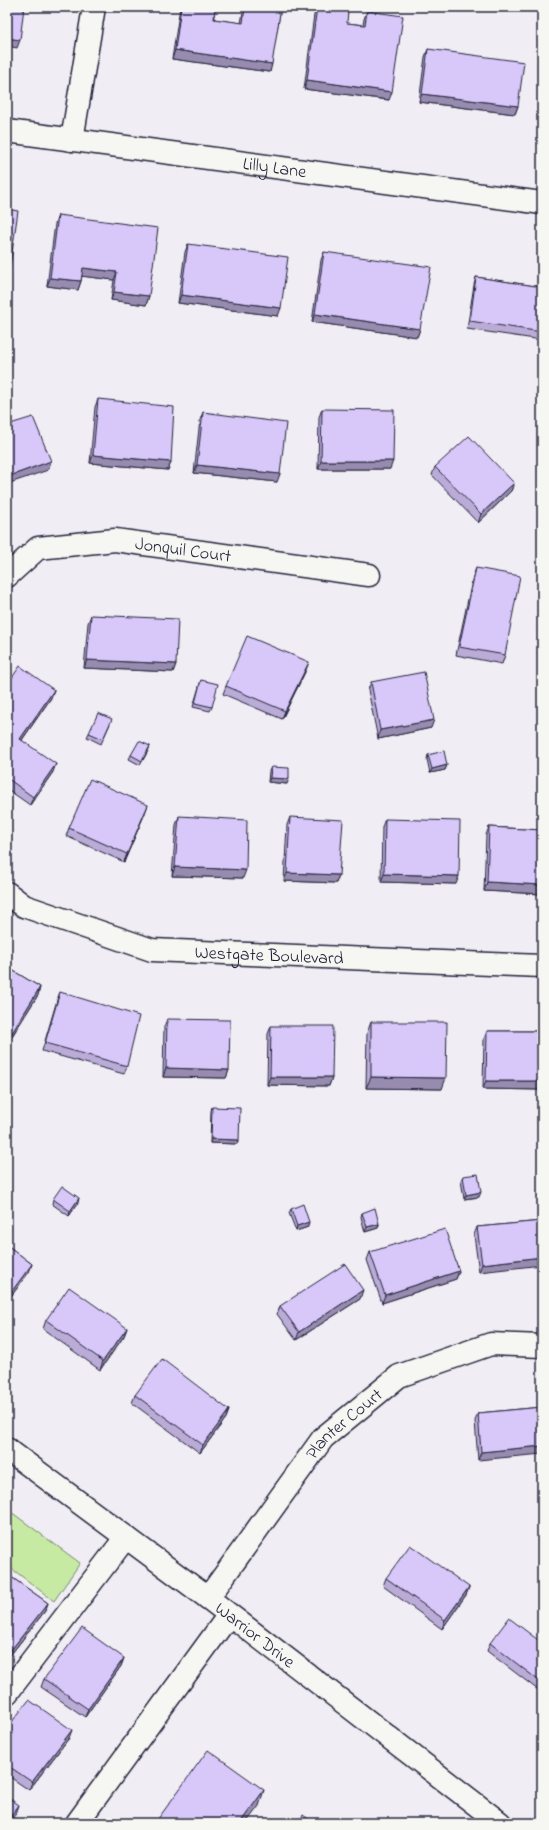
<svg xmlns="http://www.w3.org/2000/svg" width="549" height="1830" viewBox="0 0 549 1830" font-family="'Indie Flower',sans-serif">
  <rect width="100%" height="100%" fill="#f0edf4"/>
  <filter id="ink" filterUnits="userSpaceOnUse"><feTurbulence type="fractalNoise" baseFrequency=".025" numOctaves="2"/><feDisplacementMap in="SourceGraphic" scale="8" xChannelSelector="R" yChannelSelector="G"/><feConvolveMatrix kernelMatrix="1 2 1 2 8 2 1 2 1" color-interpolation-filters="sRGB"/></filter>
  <g filter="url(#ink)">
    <polygon fill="#c7eaa3" stroke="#74866f" points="7,1509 80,1563 54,1601 7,1565"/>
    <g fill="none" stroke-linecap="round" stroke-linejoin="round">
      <g stroke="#22223b" stroke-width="25">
        <g id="minor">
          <path id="s1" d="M7 131 542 203"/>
          <polyline points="72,140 94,7"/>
          <path id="s2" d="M7 576 38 548 115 540 369 575"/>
          <path id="s3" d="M7 893 24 906 152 950 542 966"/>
          <path id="s4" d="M7 1449 208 1598 500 1823"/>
          <path id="s5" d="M208 1598 323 1438 399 1376 491 1344 542 1346"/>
          <polyline points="7,1693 126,1537"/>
          <polyline points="77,1823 229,1615"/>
        </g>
      </g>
      <use href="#minor" stroke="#f6f6f2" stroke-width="22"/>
    </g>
    <g fill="#baacd7" stroke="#22223b">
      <polygon points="180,7 215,7 214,19 241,23 244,7 281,7 270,72 172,59"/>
      <polygon points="317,7 347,23 363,25 364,19 367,11 389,100 304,89 314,15"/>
      <polygon points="428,49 518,106 515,114 419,102 425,57"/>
      <polygon points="58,215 149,296 146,305 111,300 114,280 82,276 81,281 78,290 47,286 55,224"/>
      <polygon points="188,244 278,316 178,303 185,252"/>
      <polygon points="324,252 420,329 417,337 312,322 321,260"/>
      <polygon points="476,277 542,287 542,340 467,329 474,285"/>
      <polygon points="98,399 171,462 168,470 90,463 95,407"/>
      <polygon points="322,409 390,469 318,469 319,417"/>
      <polygon points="203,412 277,482 194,473 200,420"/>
      <polygon points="435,467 514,483 511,491 478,523 432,475"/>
      <polygon points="476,568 505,655 502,664 456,655 473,576"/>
      <polygon points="91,615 176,664 173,672 84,668 88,623"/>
      <polygon points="306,670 282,719 223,694 226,686"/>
      <polygon points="201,680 212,707 210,711 193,707"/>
      <polygon points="371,682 431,728 378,739 368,690"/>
      <polygon points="7,685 51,698 22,740 53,772 30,805 7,789"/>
      <polygon points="110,724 101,744 87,737 89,733"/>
      <polygon points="150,746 148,751 140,765 129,759 131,755"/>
      <polygon points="428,755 447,765 445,770 430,773 427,759"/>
      <polygon points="271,767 287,784 268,782 269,771"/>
      <polygon points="145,813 124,862 66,836 69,828"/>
      <polygon points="179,816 243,878 172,876 176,825"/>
      <polygon points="290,817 339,875 336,883 284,881 287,825"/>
      <polygon points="385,819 456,884 381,882 382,827"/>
      <polygon points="489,827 542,830 542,894 484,891 486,835"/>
      <polygon points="7,967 40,987 38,995 9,1041 7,1040"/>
      <polygon points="60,992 127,1066 124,1074 42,1051 57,1000"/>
      <polygon points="167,1019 229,1070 226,1078 163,1077 164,1027"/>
      <polygon points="371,1022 442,1089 366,1088 367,1033"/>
      <polygon points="271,1026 332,1077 329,1086 267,1085 268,1034"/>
      <polygon points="487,1031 542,1031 542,1090 483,1089 484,1039"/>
      <polygon points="212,1107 239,1140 237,1144 210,1143 211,1111"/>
      <polygon points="463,1176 479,1197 464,1199 461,1180"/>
      <polygon points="53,1199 78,1203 69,1216 52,1204"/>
      <polygon points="291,1209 308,1227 296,1231 289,1213"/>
      <polygon points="362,1213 379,1224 378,1228 365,1232 361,1217"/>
      <polygon points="542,1221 479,1272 474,1235 477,1227"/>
      <polygon points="7,1245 32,1264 29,1272 9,1299 7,1298"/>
      <polygon points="370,1252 459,1271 456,1279 382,1303 367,1260"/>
      <polygon points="360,1299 296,1340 277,1314 280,1306"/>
      <polygon points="46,1320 127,1328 124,1336 100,1370 43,1329"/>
      <polygon points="135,1395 229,1410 226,1418 200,1453 132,1403"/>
      <polygon points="542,1407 478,1460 475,1421 478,1413"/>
      <polygon points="7,1574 48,1603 45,1611 8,1658 7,1657"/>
      <polygon points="386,1578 469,1587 466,1595 442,1629 383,1586"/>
      <polygon points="490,1643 542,1643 542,1693 487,1651"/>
      <polygon points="124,1658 121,1666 85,1717 41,1687 44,1679"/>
      <polygon points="7,1728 69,1738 29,1790 7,1775"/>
    </g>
    <g fill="#978caf" stroke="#22223b">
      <polygon points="7,38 20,40 17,48 7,46"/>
      <polygon points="175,50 272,64 270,72 172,59"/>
      <polygon points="307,80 392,92 389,100 304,89"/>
      <polygon points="422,94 518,106 515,114 419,102"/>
      <polygon points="83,268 117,272 114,280 80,276"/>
      <polygon points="50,278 81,281 78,290 47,286"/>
      <polygon points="114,292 149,296 146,305 111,300"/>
      <polygon points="181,295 281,308 278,316 178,303"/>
      <polygon points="315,314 420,329 417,337 312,322"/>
      <polygon points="93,455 171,462 168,470 90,463"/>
      <polygon points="51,461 48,470 7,484 7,477"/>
      <polygon points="321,461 393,461 390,469 318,469"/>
      <polygon points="197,465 280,474 277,482 194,473"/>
      <polygon points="514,483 511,491 478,523 481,514"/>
      <polygon points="87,660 176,664 173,672 84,668"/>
      <polygon points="309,662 306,670 282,719 285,711"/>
      <polygon points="54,690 51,698 17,747 20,739"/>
      <polygon points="434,720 431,728 378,739 380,730"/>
      <polygon points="150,746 148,751 140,765 142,761"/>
      <polygon points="56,764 53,772 30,805 33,797"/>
      <polygon points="447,765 445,770 430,773 432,769"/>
      <polygon points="270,778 289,779 287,784 268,782"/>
      <polygon points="148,805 145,813 124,862 127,854"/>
      <polygon points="175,867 246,870 243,878 172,876"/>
      <polygon points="287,873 339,875 336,883 284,881"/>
      <polygon points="384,874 459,876 456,884 381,882"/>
      <polygon points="487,882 542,885 542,894 484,891"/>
      <polygon points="40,987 38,995 9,1041 12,1033"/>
      <polygon points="166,1068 229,1070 226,1078 163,1077"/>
      <polygon points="270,1077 332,1077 329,1086 267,1085"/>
      <polygon points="371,1077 446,1078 442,1089 366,1088"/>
      <polygon points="486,1081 542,1081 542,1090 483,1089"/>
      <polygon points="211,1139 239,1140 237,1144 210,1143"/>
      <polygon points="481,1192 479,1197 464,1199 466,1195"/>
      <polygon points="79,1198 78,1203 69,1216 70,1211"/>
      <polygon points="309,1222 308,1227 296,1231 297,1226"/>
      <polygon points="379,1224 378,1228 365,1232 367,1227"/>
      <polygon points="542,1257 542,1265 479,1272 482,1264"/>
      <polygon points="32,1264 29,1272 9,1299 12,1291"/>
      <polygon points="459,1271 456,1279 382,1303 385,1295"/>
      <polygon points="363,1290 360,1299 296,1340 299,1332"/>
      <polygon points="127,1328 124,1336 100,1370 103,1361"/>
      <polygon points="229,1410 226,1418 200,1453 203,1445"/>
      <polygon points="542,1446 542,1454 478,1460 481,1452"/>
      <polygon points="469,1587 466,1595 442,1629 445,1620"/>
      <polygon points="48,1603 45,1611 8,1658 11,1650"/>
      <polygon points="124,1658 121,1666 85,1717 88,1709"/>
      <polygon points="72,1730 69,1738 29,1790 32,1782"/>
      <polygon points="264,1790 259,1806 246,1823 240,1823"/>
      <polygon points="19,1805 16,1814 8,1823 7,1823 7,1821"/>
    </g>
    <g fill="#d8c8fa" stroke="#22223b">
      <polygon points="7,7 24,7 20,40 7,38"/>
      <polygon points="181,7 215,7 214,19 243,23 245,7 281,7 272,64 175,50"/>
      <polygon points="317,7 348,10 347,23 365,25 367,11 403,16 392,92 307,80"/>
      <polygon points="428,49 524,62 518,106 422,94"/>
      <polygon points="7,209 18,211 9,273 7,273"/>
      <polygon points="58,215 158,228 149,296 114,292 117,272 83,268 81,281 50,278"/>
      <polygon points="188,244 288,257 281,308 181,295"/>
      <polygon points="324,252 431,267 420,329 315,314"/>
      <polygon points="476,277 542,287 542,332 470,321"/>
      <polygon points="98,399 174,407 171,462 93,455"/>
      <polygon points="322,409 394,410 393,461 321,461"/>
      <polygon points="203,412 286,423 280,474 197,465"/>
      <polygon points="33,417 51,461 7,477 7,425"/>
      <polygon points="469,436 514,483 481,514 435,467"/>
      <polygon points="476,568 520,576 505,655 459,647"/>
      <polygon points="91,615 178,619 176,664 87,660"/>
      <polygon points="247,636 309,662 285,711 226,686"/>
      <polygon points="20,666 54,690 20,739 56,764 33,797 7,778 7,685"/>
      <polygon points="424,672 434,720 380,730 371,682"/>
      <polygon points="201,680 218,684 212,707 195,703"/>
      <polygon points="98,713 112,719 103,739 89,733"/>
      <polygon points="139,741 150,746 142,761 131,755"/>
      <polygon points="444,751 447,765 432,769 428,755"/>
      <polygon points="271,767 289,768 289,779 270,778"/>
      <polygon points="90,779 148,805 127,854 69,828"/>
      <polygon points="179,816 247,820 246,870 175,867"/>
      <polygon points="290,817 343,820 339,875 287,873"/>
      <polygon points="385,819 460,821 459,876 384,874"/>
      <polygon points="489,827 542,830 542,885 487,882"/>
      <polygon points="7,967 40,987 12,1033 7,1030"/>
      <polygon points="60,992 139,1016 127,1066 45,1043"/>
      <polygon points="167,1019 230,1020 229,1070 166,1068"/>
      <polygon points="371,1022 447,1022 446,1078 371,1077"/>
      <polygon points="271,1026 333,1026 332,1077 270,1077"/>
      <polygon points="487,1031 542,1031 542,1081 486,1081"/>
      <polygon points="212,1107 240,1108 239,1140 211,1139"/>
      <polygon points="478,1174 481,1192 466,1195 463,1176"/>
      <polygon points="62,1186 79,1198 70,1211 53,1199"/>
      <polygon points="303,1204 309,1222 297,1226 291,1209"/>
      <polygon points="375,1208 379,1224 367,1227 362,1213"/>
      <polygon points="542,1221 542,1257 482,1264 477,1227"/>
      <polygon points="445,1229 459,1271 385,1295 370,1252"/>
      <polygon points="7,1245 32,1264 12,1291 7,1287"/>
      <polygon points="345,1264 363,1290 299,1332 280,1306"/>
      <polygon points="69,1287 127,1328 103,1361 46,1320"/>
      <polygon points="162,1359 229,1410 203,1445 135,1395"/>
      <polygon points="542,1407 542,1446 481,1452 478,1413"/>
      <polygon points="410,1545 469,1587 445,1620 386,1578"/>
      <polygon points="7,1574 48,1603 11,1650 7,1647"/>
      <polygon points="509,1618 542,1643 542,1683 490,1643"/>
      <polygon points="82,1628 124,1658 88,1709 44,1679"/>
      <polygon points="29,1700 72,1730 32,1782 7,1765 7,1728"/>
      <polygon points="208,1750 264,1790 240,1823 155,1823"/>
      <polygon points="7,1797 19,1805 7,1821"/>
      <polygon points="303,1815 314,1823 298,1823"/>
    </g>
  </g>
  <g text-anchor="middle" stroke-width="3" stroke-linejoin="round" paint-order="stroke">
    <g font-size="18" fill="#22223b" stroke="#f6f6f2">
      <text dy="6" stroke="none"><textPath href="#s1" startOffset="270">Lilly Lane</textPath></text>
      <text dy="6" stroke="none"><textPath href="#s2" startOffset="188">Jonquil Court</textPath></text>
      <text dy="6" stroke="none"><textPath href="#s3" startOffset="274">Westgate Boulevard</textPath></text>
      <text dy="6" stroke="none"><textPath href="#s5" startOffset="222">Planter Court</textPath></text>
      <text dy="6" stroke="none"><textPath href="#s4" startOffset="310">Warrior Drive</textPath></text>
    </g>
  </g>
  <rect width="549" height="1830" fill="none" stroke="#f6f6f2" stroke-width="24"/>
  <rect x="12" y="12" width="525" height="1806" fill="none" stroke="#22223b" stroke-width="1.5" filter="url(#ink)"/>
</svg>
